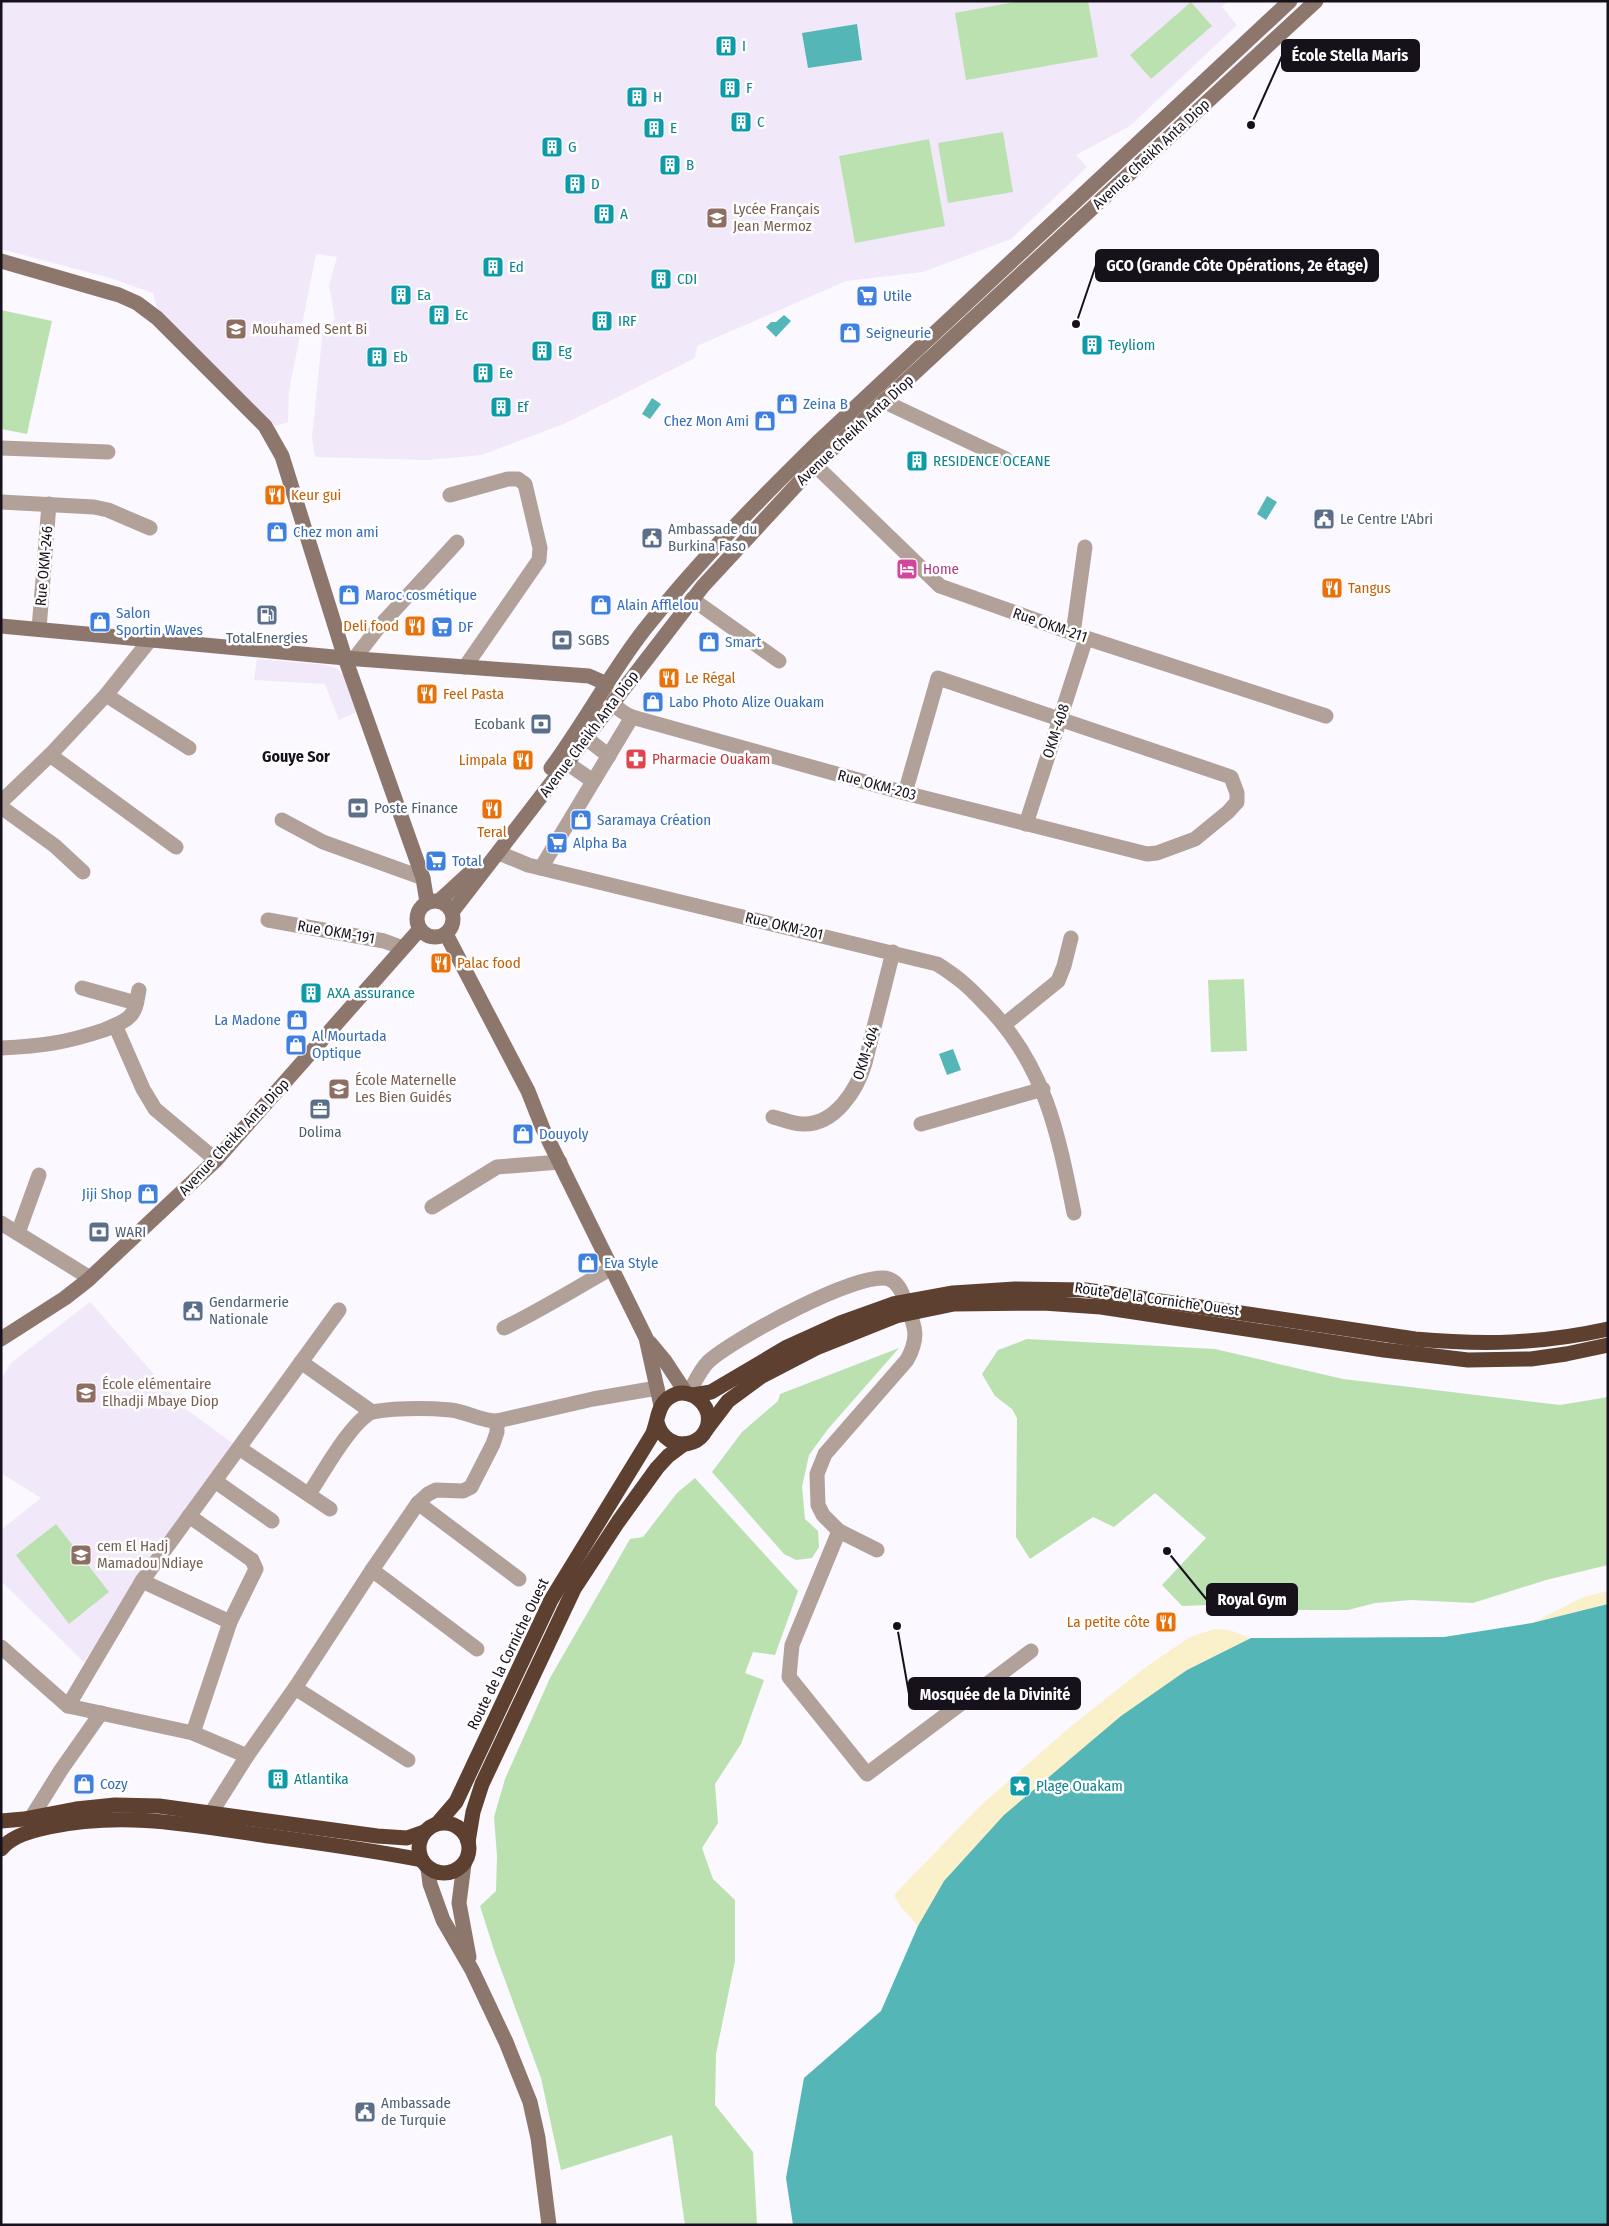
<svg xmlns="http://www.w3.org/2000/svg" width="1609" height="2226" viewBox="0 0 1609 2226" font-family="'Fira Sans Condensed',sans-serif">
  <rect width="100%" height="100%" fill="#fbf8ff"/>
  <g fill="#f1e9f9">
    <polygon points="1,1 1228,1 1222,7 1237,25 1130,126 1076,155 1087,167 1011,239 923,272 846,281 697,346 695,358 566,423 482,455 428,460 315,457 312,438 323,327 335,320 329,285 337,257 316,254 289,391 288,422 275,426 157,308 153,293 110,278 1,249"/>
    <polygon points="257,659 326,665 338,669 345,678 356,712 339,720 325,684 254,680"/>
    <polygon points="90,1302 183,1407 239,1448 84,1662 1,1581 1,1530 41,1498 1,1473 1,1379 11,1363"/>
  </g>
  <g fill="#bbe1b1">
    <polygon points="1019,1 1088,1 1098,57 966,80 955,13"/>
    <polygon points="1191,2 1212,26 1151,79 1130,55"/>
    <polygon points="1003,132 1013,192 948,203 938,143"/>
    <polygon points="929,139 945,226 855,243 839,156"/>
    <polygon points="1,310 52,321 27,434 1,429"/>
    <polygon points="1244,979 1247,1051 1211,1052 1208,980"/>
    <polygon points="1027,1339 1215,1349 1343,1379 1560,1405 1608,1397 1608,1565 1546,1580 1473,1603 1411,1600 1375,1603 1348,1610 1294,1610 1236,1604 1182,1606 1162,1585 1206,1538 1155,1493 1114,1527 1093,1517 1030,1559 1016,1537 1017,1418 1012,1409 995,1396 982,1374 998,1350"/>
    <polygon points="899,1348 828,1429 809,1455 802,1487 805,1519 818,1531 819,1547 812,1558 796,1560 784,1554 712,1472 742,1432 778,1401 780,1394"/>
    <polygon points="695,1478 798,1591 775,1655 753,1652 745,1673 764,1680 741,1744 715,1784 718,1823 702,1848 713,1879 735,1900 735,1961 716,2054 715,2105 753,2152 757,2225 685,2225 672,2135 561,2170 541,2078 495,1953 480,1906 496,1891 497,1856 494,1817 505,1779 550,1678 630,1539 643,1537 677,1493"/>
    <polygon points="56,1524 109,1592 69,1624 16,1555"/>
  </g>
  <g fill="#faf0ca">
    <polygon points="1608,1591 1608,1604 1532,1623 1583,1597"/>
    <polygon points="1215,1629 1229,1630 1251,1638 1187,1670 944,1881 918,1926 901,1907 894,1895 979,1807 1070,1727 1146,1667 1190,1637"/>
  </g>
  <g fill="#55b6b7">
    <polygon points="857,24 862,60 808,68 802,33"/>
    <polygon points="784,315 791,321 776,337 766,327 771,322 776,322"/>
    <polygon points="652,398 661,404 650,419 642,414"/>
    <polygon points="1267,496 1277,502 1266,520 1257,514"/>
    <polygon points="953,1049 961,1070 947,1075 939,1054"/>
    <polygon points="1608,1604 1608,2225 793,2225 786,2178 804,2078 881,2011 918,1926 944,1881 1004,1815 1121,1716 1187,1670 1251,1638 1444,1637 1532,1623"/>
  </g>
  <g fill="none" stroke-linecap="round" stroke-linejoin="round">
    <g stroke="#b1a199" stroke-width="15">
      <polyline points="885,402 1006,459"/>
      <polyline points="1,448 108,452"/>
      <polyline points="815,465 940,586 1086,638 1326,716"/>
      <polyline points="450,495 508,479 518,479 525,484 540,548 539,560 465,667"/>
      <polyline points="1,502 94,507 108,510 150,528"/>
      <polyline points="692,599 779,661"/>
      <polyline points="39,629 49,504"/>
      <polyline points="1073,634 1085,547"/>
      <polyline points="354,659 378,628 457,542"/>
      <path d="M608 692C613 705 619 711 632 717L905 793 1147 854 1157 853 1195 839 1228 812 1237 802V793L1231 777 938 678 905 793"/>
      <polyline points="106,695 189,748"/>
      <polyline points="586,738 609,756"/>
      <polyline points="50,755 176,847"/>
      <polyline points="567,763 593,781"/>
      <polyline points="1,802 50,755 106,695 150,640"/>
      <polyline points="1,807 55,846 83,872"/>
      <polyline points="282,820 323,842 423,878"/>
      <polyline points="1026,824 1086,638"/>
      <path d="M499 853 528 865 937 964C958 977 969 987 986 1005 1045 1065 1058 1133 1074 1213"/>
      <polyline points="541,868 632,717"/>
      <polyline points="268,920 384,941 403,948"/>
      <polyline points="82,988 136,1003"/>
      <polyline points="1005,1024 1058,981 1064,966 1071,938"/>
      <polyline points="115,1025 143,1089 155,1109 216,1160"/>
      <path d="M1 1048C42 1046 65 1043 104 1030 113 1026 124 1023 131 1015 137 1008 137 999 139 990"/>
      <path d="M773 1117C782 1119 793 1124 803 1124 835 1125 857 1090 865 1063L893 952"/>
      <polyline points="921,1124 1043,1089"/>
      <polyline points="432,1207 497,1167 560,1162"/>
      <polyline points="1,1223 90,1278"/>
      <polyline points="18,1233 39,1175"/>
      <path d="M504 1328C541 1310 576 1288 612 1268"/>
      <polyline points="301,1362 372,1412"/>
      <path d="M688 1394C694 1384 700 1370 708 1362 731 1340 861 1269 889 1279 900 1283 903 1296 907 1306 916 1328 919 1338 907 1360L825 1454 817 1474 818 1505 823 1515 839 1531 877 1550"/>
      <polyline points="239,1448 330,1509"/>
      <polyline points="215,1481 272,1521"/>
      <path d="M309 1494C323 1473 351 1422 372 1412 397 1408 426 1408 451 1410 467 1412 481 1421 497 1421L593 1399 657 1388"/>
      <polyline points="418,1503 519,1579"/>
      <polyline points="189,1516 252,1560 256,1569 230,1622 193,1733"/>
      <polyline points="839,1531 792,1645 789,1677 867,1774 1031,1651"/>
      <polyline points="372,1570 477,1649"/>
      <polyline points="142,1581 230,1622"/>
      <polyline points="1,1647 68,1706 193,1733 247,1756"/>
      <polyline points="295,1688 408,1760"/>
      <polyline points="68,1706 142,1581 339,1310"/>
      <polyline points="211,1813 247,1756 295,1688 372,1570 418,1503 428,1494 436,1490 463,1491 471,1487 493,1444 497,1432 497,1421"/>
      <polyline points="31,1818 61,1770 101,1713"/>
    </g>
    <g stroke="#8d776c" stroke-width="15">
      <polyline points="1,261 119,295 137,303 157,318 265,426 282,456 345,658 423,878 427,902"/>
      <polyline points="1,626 345,658 589,676 605,683"/>
      <path d="M551 768C584 723 610 674 644 630 697 563 757 502 817 443L1290 1"/>
      <circle cx="435" cy="919" r="18"/>
      <polyline points="439,901 475,868"/>
      <polyline points="452,912 703,586 815,465 1316,1"/>
      <polyline points="446,934 528,1091 543,1129 646,1338 661,1406"/>
      <polyline points="1,1339 65,1298 88,1280 216,1160 420,929"/>
      <polyline points="650,1343 665,1361 686,1393"/>
      <polyline points="464,1864 459,1903 469,1957"/>
      <polyline points="428,1868 430,1884 443,1920 472,1970 506,2042 530,2102 538,2138 549,2225"/>
    </g>
    <g stroke="#5d4030" stroke-width="15">
      <path d="M693 1395 711 1392 787 1347 840 1323 893 1304 953 1293 1015 1289 1086 1290 1415 1339C1484 1345 1540 1344 1608 1329"/>
      <polyline points="706,1430 728,1401 762,1376 816,1348 896,1316 954,1304 1043,1303 1101,1307 1384,1350 1468,1360 1531,1359 1566,1354 1608,1345"/>
      <polyline points="1,1821 24,1819 76,1809 115,1805 159,1806 377,1836 407,1838 424,1832"/>
      <circle cx="444" cy="1848" r="25"/>
      <path d="M437 1824 456 1802 551 1600 652 1435C659 1420 656 1401 676 1394 682 1392 688 1393 694 1396 701 1400 706 1406 708 1414 713 1447 666 1457 657 1422"/>
      <polyline points="468,1842 473,1812 482,1784 574,1589 618,1522 657,1468 668,1456 684,1444"/>
      <path d="M1 1849C13 1835 32 1831 49 1827 125 1811 192 1825 268 1836 319 1843 371 1850 422 1860"/>
    </g>
  </g>
  <defs>
    <g id="building-square" transform="scale(1.125)"><rect x="-9" y="-9" width="18" height="18" rx="4" fill="#0f9aa8" stroke="#fff"/><path d="M-4-6H4V6H1V3H-1V6H-4ZM-2.5-4.3h1.7v1.8h-1.7ZM.8-4.3h1.7v1.8H.8ZM-2.5-1h1.7V.8h-1.7ZM.8-1h1.7V.8H.8Z" fill="#fff"/></g>
    <g id="school-square" transform="scale(1.125)"><rect x="-9" y="-9" width="18" height="18" rx="4" fill="#8d6e63" stroke="#fff"/><path d="M0-5L7-2L0 1L-7-2ZM-4 1L0 2.5L4 1V4Q0 6-4 4Z" fill="#fff"/></g>
    <g id="supermarket-square" transform="scale(1.125)"><rect x="-9" y="-9" width="18" height="18" rx="4" fill="#3f7fe0" stroke="#fff"/><path d="M-6-5.5h2.5l.6 2H6L4.5 2H-2.5L-4.4-4H-6ZM-1.5 3.2a1.3 1.3 0 1 0 .1 0ZM3 3.2a1.3 1.3 0 1 0 .1 0Z" fill="#fff"/></g>
    <g id="shop-square" transform="scale(1.125)"><rect x="-9" y="-9" width="18" height="18" rx="4" fill="#3f7fe0" stroke="#fff"/><path d="M-5-2.5h2.3a2.7 3.5 0 0 1 5.4 0H5L5.5 6h-11ZM-1.5-2.5h3a1.5 2.3 0 0 0-3 0Z" fill="#fff"/></g>
    <g id="restaurant-square" transform="scale(1.125)"><rect x="-9" y="-9" width="18" height="18" rx="4" fill="#e8710a" stroke="#fff"/><path d="M-5-6h1v4h1v-4h1v4h1v-4h1v5L-1.5 .5V6h-2V.5L-5-1ZM5-6V6H3V1.5H1.5Q1.5-4 5-6Z" fill="#fff"/></g>
    <g id="civic-square" transform="scale(1.125)"><rect x="-9" y="-9" width="18" height="18" rx="4" fill="#5c6f8a" stroke="#fff"/><path d="M-.6-6.5H3V-4.5H.6V-3L4-1V1h2V6H-6V1h2V-1L-.6-3ZM-1.2 2.5V6h2.4V2.5Z" fill="#fff"/></g>
    <g id="hotel-square" transform="scale(1.125)"><rect x="-9" y="-9" width="18" height="18" rx="4" fill="#d1479c" stroke="#fff"/><path d="M-6-4.5h1.5V1H6V5H4.5V3h-9V5H-6ZM-4 0a1.8 1.8 0 1 1 3.6 0ZM.5 0V-2.5h3Q6-2.5 6 0Z" fill="#fff"/></g>
    <g id="fuel-square" transform="scale(1.125)"><rect x="-9" y="-9" width="18" height="18" rx="4" fill="#5c6f8a" stroke="#fff"/><path d="M-5.5-6h7V0h2V4h1.3V-2.5L3-4.5l.8-.8L6-3V5H2.5V1h-1V6h-7ZM-4.2-4.7v3.2H.2V-4.7Z" fill="#fff"/></g>
    <g id="bank-square" transform="scale(1.125)"><rect x="-9" y="-9" width="18" height="18" rx="4" fill="#5c6f8a" stroke="#fff"/><path d="M-6-4H6V4H-6ZM0-2.3a2.3 2.3 0 1 0 0 4.6a2.3 2.3 0 1 0 0-4.6Z" fill="#fff"/></g>
    <g id="pharmacy-square" transform="scale(1.125)"><rect x="-9" y="-9" width="18" height="18" rx="4" fill="#e0444e" stroke="#fff"/><path d="M-2-6h4v4h4v4h-4v4h-4v-4h-4v-4h4Z" fill="#fff"/></g>
    <g id="office-square" transform="scale(1.125)"><rect x="-9" y="-9" width="18" height="18" rx="4" fill="#5c6f8a" stroke="#fff"/><path d="M-6-3h4V-5.5h4V-3h4V5H-6ZM-1-4.5V-3h2v-1.5ZM-6 0V1H6V0Z" fill="#fff"/></g>
    <g id="sight-square" transform="scale(1.125)"><rect x="-9" y="-9" width="18" height="18" rx="4" fill="#0f9aa8" stroke="#fff"/><path d="M0-6L1.8-2.2L6-1.7L2.9 1.2L3.7 5.4L0 3.3L-3.7 5.4L-2.9 1.2L-6-1.7L-1.8-2.2Z" fill="#fff"/></g>
  </defs>
  <g fill-rule="evenodd">
    <use href="#building-square" x="726" y="46"/>
    <use href="#building-square" x="730" y="88"/>
    <use href="#building-square" x="637" y="97"/>
    <use href="#building-square" x="741" y="122"/>
    <use href="#building-square" x="654" y="128"/>
    <use href="#building-square" x="552" y="147"/>
    <use href="#building-square" x="670" y="165"/>
    <use href="#building-square" x="575" y="184"/>
    <use href="#building-square" x="604" y="214"/>
    <use href="#school-square" x="717" y="218"/>
    <use href="#building-square" x="493" y="267"/>
    <use href="#building-square" x="661" y="279"/>
    <use href="#building-square" x="401" y="295"/>
    <use href="#supermarket-square" x="867" y="296"/>
    <use href="#building-square" x="439" y="315"/>
    <use href="#building-square" x="602" y="321"/>
    <use href="#school-square" x="236" y="329"/>
    <use href="#shop-square" x="850" y="333"/>
    <use href="#building-square" x="1092" y="345"/>
    <use href="#building-square" x="542" y="351"/>
    <use href="#building-square" x="377" y="357"/>
    <use href="#building-square" x="483" y="373"/>
    <use href="#shop-square" x="787" y="404"/>
    <use href="#building-square" x="501" y="407"/>
    <use href="#shop-square" x="765" y="421"/>
    <use href="#building-square" x="917" y="461"/>
    <use href="#restaurant-square" x="275" y="495"/>
    <use href="#civic-square" x="1324" y="519"/>
    <use href="#shop-square" x="277" y="532"/>
    <use href="#civic-square" x="652" y="538"/>
    <use href="#hotel-square" x="907" y="569"/>
    <use href="#restaurant-square" x="1332" y="588"/>
    <use href="#shop-square" x="349" y="595"/>
    <use href="#shop-square" x="601" y="605"/>
    <use href="#fuel-square" x="267" y="615"/>
    <use href="#shop-square" x="100" y="622"/>
    <use href="#restaurant-square" x="415" y="626"/>
    <use href="#supermarket-square" x="442" y="627"/>
    <use href="#bank-square" x="562" y="640"/>
    <use href="#shop-square" x="709" y="642"/>
    <use href="#restaurant-square" x="669" y="678"/>
    <use href="#restaurant-square" x="427" y="694"/>
    <use href="#shop-square" x="653" y="702"/>
    <use href="#bank-square" x="541" y="724"/>
    <use href="#pharmacy-square" x="636" y="759"/>
    <use href="#restaurant-square" x="523" y="760"/>
    <use href="#bank-square" x="358" y="808"/>
    <use href="#restaurant-square" x="492" y="809"/>
    <use href="#shop-square" x="581" y="820"/>
    <use href="#supermarket-square" x="557" y="843"/>
    <use href="#supermarket-square" x="436" y="861"/>
    <use href="#restaurant-square" x="441" y="963"/>
    <use href="#building-square" x="311" y="993"/>
    <use href="#shop-square" x="297" y="1020"/>
    <use href="#shop-square" x="296" y="1045"/>
    <use href="#school-square" x="339" y="1089"/>
    <use href="#office-square" x="320" y="1109"/>
    <use href="#shop-square" x="523" y="1134"/>
    <use href="#shop-square" x="148" y="1194"/>
    <use href="#bank-square" x="99" y="1232"/>
    <use href="#shop-square" x="588" y="1263"/>
    <use href="#civic-square" x="193" y="1311"/>
    <use href="#school-square" x="86" y="1393"/>
    <use href="#school-square" x="81" y="1555"/>
    <use href="#restaurant-square" x="1166" y="1622"/>
    <use href="#building-square" x="278" y="1779"/>
    <use href="#shop-square" x="84" y="1784"/>
    <use href="#sight-square" x="1020" y="1786"/>
    <use href="#civic-square" x="365" y="2112"/>
  </g>
  <g text-anchor="middle" stroke-width="5" stroke-linejoin="round" paint-order="stroke">
    <g font-size="15" fill="#0d838f" stroke="#fff" text-anchor="start">
      <text x="742" y="51">I</text>
      <text x="746" y="93">F</text>
      <text x="653" y="102">H</text>
      <text x="757" y="127">C</text>
      <text x="670" y="133">E</text>
      <text x="568" y="152">G</text>
      <text x="686" y="170">B</text>
      <text x="591" y="189">D</text>
      <text x="620" y="219">A</text>
      <text x="509" y="272">Ed</text>
      <text x="677" y="284">CDI</text>
      <text x="417" y="300">Ea</text>
      <text x="455" y="320">Ec</text>
      <text x="618" y="326">IRF</text>
      <text x="1108" y="350">Teyliom</text>
      <text x="558" y="356">Eg</text>
      <text x="393" y="362">Eb</text>
      <text x="499" y="378">Ee</text>
      <text x="517" y="412">Ef</text>
      <text x="933" y="466">RESIDENCE OCEANE</text>
      <text x="327" y="998">AXA assurance</text>
      <text x="294" y="1784">Atlantika</text>
      <text x="1036" y="1791">Plage Ouakam</text>
    </g>
    <g font-size="15" fill="#17111c" stroke="#fff">
      <text transform="translate(1151 154) rotate(-43)" y="5">Avenue Cheikh Anta Diop</text>
      <text transform="translate(855 430) rotate(-43)" y="5">Avenue Cheikh Anta Diop</text>
      <text transform="translate(44 566) rotate(-85)" y="5">Rue OKM-246</text>
      <text transform="translate(1050 625) rotate(19)" y="5">Rue OKM-211</text>
      <text transform="translate(1056 731) rotate(-72)" y="5">OKM-408</text>
      <text transform="translate(589 734) rotate(-53)" y="5">Avenue Cheikh Anta Diop</text>
      <text transform="translate(877 785) rotate(15)" y="5">Rue OKM-203</text>
      <text transform="translate(784 926) rotate(13)" y="5">Rue OKM-201</text>
      <text transform="translate(336 932) rotate(10)" y="5">Rue OKM-191</text>
      <text transform="translate(866 1053) rotate(-72)" y="5">OKM-404</text>
      <text transform="translate(234 1137) rotate(-47)" y="5">Avenue Cheikh Anta Diop</text>
      <text transform="translate(1157 1299) rotate(8)" y="5">Route de la Corniche Ouest</text>
      <text transform="translate(508 1654) rotate(-64)" y="5">Route de la Corniche Ouest</text>
    </g>
    <g font-size="15" fill="#785e54" stroke="#fff" text-anchor="start">
      <text x="733" y="214">Lycée Français<tspan x="733" dy="17">Jean Mermoz</tspan></text>
      <text x="252" y="334">Mouhamed Sent Bi</text>
      <text x="355" y="1085">École Maternelle<tspan x="355" dy="17">Les Bien Guidés</tspan></text>
      <text x="102" y="1389">École elémentaire<tspan x="102" dy="17">Elhadji Mbaye Diop</tspan></text>
      <text x="97" y="1551">cem El Hadj<tspan x="97" dy="17">Mamadou Ndiaye</tspan></text>
    </g>
    <g font-size="15" fill="#366cbe" stroke="#fff" text-anchor="start">
      <text x="883" y="301">Utile</text>
      <text x="866" y="338">Seigneurie</text>
      <text x="803" y="409">Zeina B</text>
      <text x="749" y="426" text-anchor="end">Chez Mon Ami</text>
      <text x="293" y="537">Chez mon ami</text>
      <text x="365" y="600">Maroc cosmétique</text>
      <text x="617" y="610">Alain Afflelou</text>
      <text x="116" y="618">Salon<tspan x="116" dy="17">Sportin Waves</tspan></text>
      <text x="458" y="632">DF</text>
      <text x="725" y="647">Smart</text>
      <text x="669" y="707">Labo Photo Alize Ouakam</text>
      <text x="597" y="825">Saramaya Création</text>
      <text x="573" y="848">Alpha Ba</text>
      <text x="452" y="866">Total</text>
      <text x="281" y="1025" text-anchor="end">La Madone</text>
      <text x="312" y="1041">Al Mourtada<tspan x="312" dy="17">Optique</tspan></text>
      <text x="539" y="1139">Douyoly</text>
      <text x="132" y="1199" text-anchor="end">Jiji Shop</text>
      <text x="604" y="1268">Eva Style</text>
      <text x="100" y="1789">Cozy</text>
    </g>
    <g font-size="15" fill="#c56008" stroke="#fff" text-anchor="start">
      <text x="291" y="500">Keur gui</text>
      <text x="1348" y="593">Tangus</text>
      <text x="399" y="631" text-anchor="end">Deli food</text>
      <text x="685" y="683">Le Régal</text>
      <text x="443" y="699">Feel Pasta</text>
      <text x="507" y="765" text-anchor="end">Limpala</text>
      <text x="492" y="837" text-anchor="middle">Teral</text>
      <text x="457" y="968">Palac food</text>
      <text x="1150" y="1627" text-anchor="end">La petite côte</text>
    </g>
    <g font-size="15" fill="#4e5e75" stroke="#fff" text-anchor="start">
      <text x="1340" y="524">Le Centre L'Abri</text>
      <text x="668" y="534">Ambassade du<tspan x="668" dy="17">Burkina Faso</tspan></text>
      <text x="267" y="643" text-anchor="middle">TotalEnergies</text>
      <text x="578" y="645">SGBS</text>
      <text x="525" y="729" text-anchor="end">Ecobank</text>
      <text x="374" y="813">Poste Finance</text>
      <text x="320" y="1137" text-anchor="middle">Dolima</text>
      <text x="115" y="1237">WARI</text>
      <text x="209" y="1307">Gendarmerie<tspan x="209" dy="17">Nationale</tspan></text>
      <text x="381" y="2108">Ambassade<tspan x="381" dy="17">de Turquie</tspan></text>
    </g>
    <g font-size="15" fill="#b23c85" stroke="#fff" text-anchor="start">
      <text x="923" y="574">Home</text>
    </g>
    <g font-size="15" fill="#be3a42" stroke="#fff" text-anchor="start">
      <text x="652" y="764">Pharmacie Ouakam</text>
    </g>
    <g font-size="16" font-weight="bold" fill="#17111c" stroke="#fff">
      <text x="296" y="762">Gouye Sor</text>
    </g>
  </g>
  <path fill="none" stroke="#17111c" stroke-width="2" d="M1251 125L1282 56M1076 324L1096 265M1167 1551L1207 1600M897 1626L909 1694"/>
  <g fill="#17111c" stroke="#fff" stroke-width="2">
    <circle cx="1251" cy="125" r="5"/>
    <circle cx="1076" cy="324" r="5"/>
    <circle cx="1167" cy="1551" r="5"/>
    <circle cx="897" cy="1626" r="5"/>
  </g>
  <g fill="#17111c" stroke="#17111c" stroke-width="2">
    <rect x="1282" y="40" width="137" height="31" rx="5"/>
    <rect x="1096" y="250" width="282" height="31" rx="5"/>
    <rect x="1207" y="1584" width="90" height="31" rx="5"/>
    <rect x="909" y="1678" width="171" height="31" rx="5"/>
  </g>
  <g font-size="16" text-anchor="middle" font-weight="bold" fill="#fff">
    <text x="1350" y="61">École Stella Maris</text>
    <text x="1237" y="271">GCO (Grande Côte Opérations, 2e étage)</text>
    <text x="1252" y="1605">Royal Gym</text>
    <text x="995" y="1700">Mosquée de la Divinité</text>
  </g>
  <rect width="1609" height="2226" fill="none" stroke="#17111c" stroke-width="5"/>
</svg>
